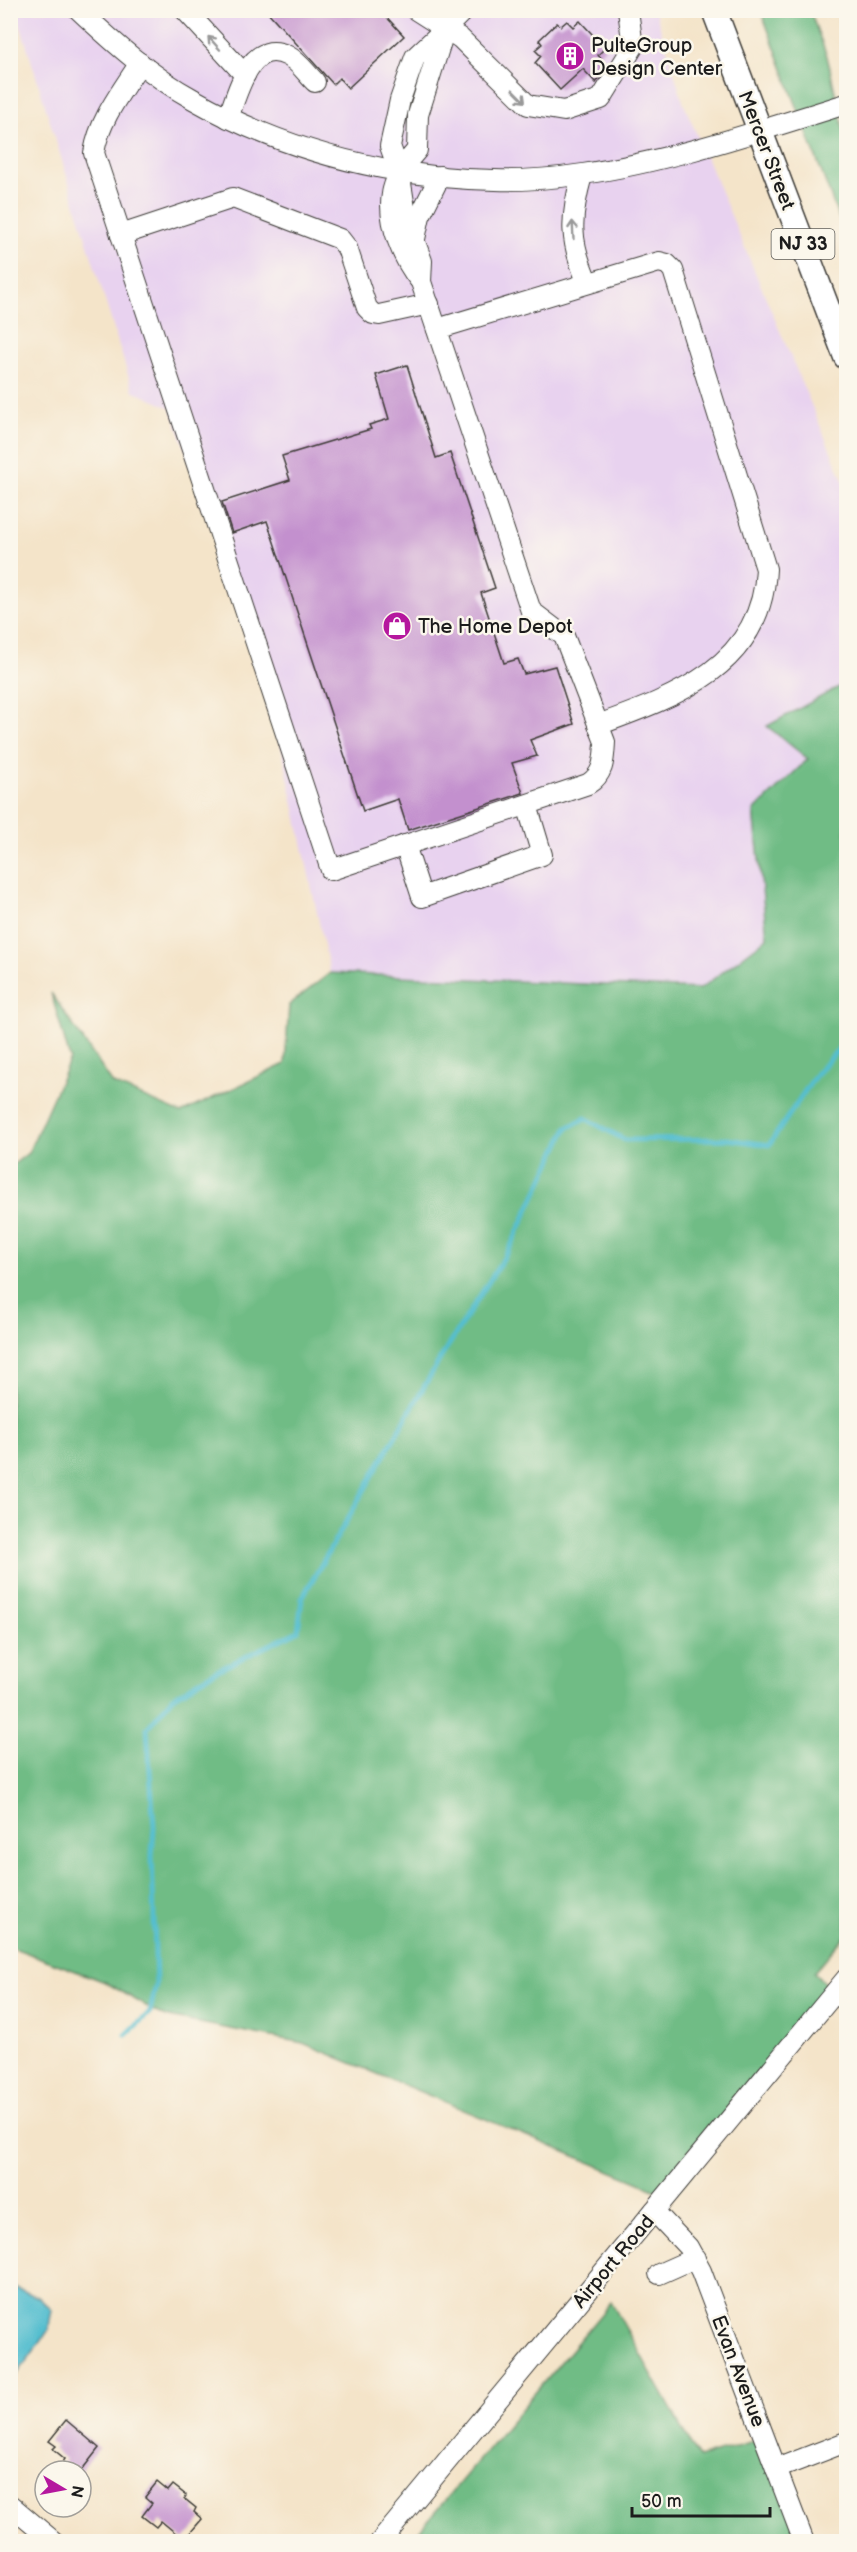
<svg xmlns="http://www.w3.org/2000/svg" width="857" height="2552" viewBox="0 0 857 2552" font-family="'Balsamiq Sans',sans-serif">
  <rect width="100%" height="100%" fill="#fbf7ec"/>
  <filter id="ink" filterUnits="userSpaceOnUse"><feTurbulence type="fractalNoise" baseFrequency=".0167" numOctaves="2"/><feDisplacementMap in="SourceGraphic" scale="12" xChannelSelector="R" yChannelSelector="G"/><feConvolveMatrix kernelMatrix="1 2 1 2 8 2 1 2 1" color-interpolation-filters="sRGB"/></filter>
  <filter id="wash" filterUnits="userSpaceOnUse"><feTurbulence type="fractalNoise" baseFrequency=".008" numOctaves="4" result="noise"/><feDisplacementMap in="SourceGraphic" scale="24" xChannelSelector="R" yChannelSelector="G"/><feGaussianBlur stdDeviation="1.35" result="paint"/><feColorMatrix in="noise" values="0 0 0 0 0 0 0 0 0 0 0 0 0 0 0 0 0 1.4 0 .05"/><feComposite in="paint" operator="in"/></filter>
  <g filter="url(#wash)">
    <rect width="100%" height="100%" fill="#f4e4c9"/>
    <polygon fill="#e8d2ef" points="16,11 655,11 683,102 846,487 846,683 767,726 809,759 754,811 767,938 700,989 330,973 268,684 171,408 133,391"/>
    <g fill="#70bc85" stroke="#466c50" stroke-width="1.5">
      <polygon points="761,11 810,11 827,56 846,140 846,237"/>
      <polygon points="846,683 846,1935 814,1972 833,1992 673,2197 303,2043 163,2016 105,1982 11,1947 10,1167 28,1153 70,1059 51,993 113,1084 181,1113 285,1064 289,1005 330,973 700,989 767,938 754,811 808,759 767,726"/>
      <polygon points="611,2302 699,2458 763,2438 802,2542 410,2542"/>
    </g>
    <polygon fill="#54becf" stroke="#386d76" stroke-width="1.5" points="11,2286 38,2297 52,2310 48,2331 11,2383"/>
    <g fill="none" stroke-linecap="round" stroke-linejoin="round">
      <polyline stroke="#54becf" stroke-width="5" points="126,2035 150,2012 156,1984 152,1855 154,1827 147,1728 172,1698 214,1672 298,1631 302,1598 440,1359 510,1248 567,1128 585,1118 625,1140 727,1139 769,1145 817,1073 846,1041"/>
    </g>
    <g id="blocks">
      <g fill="#c390ce">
        <polygon points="266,10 380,10 404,36 348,88 339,78 333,84"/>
        <polygon points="567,21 573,27 580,21 605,48 598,55 607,66 596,83 583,69 560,90 535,63 541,56 535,50 542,44 539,40 557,23 561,26"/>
        <polygon points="407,365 436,458 450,453 495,588 481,593 504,663 518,659 524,674 555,666 574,724 530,740 537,756 512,763 523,793 408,830 398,799 363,811 267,521 232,533 222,502 290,480 282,456 371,429 369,425 389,419 376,375"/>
        <polygon points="66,2420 99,2448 81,2471 74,2471 63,2462 65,2459 53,2449 56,2446 49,2441"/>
        <polygon points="157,2482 168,2491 173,2485 187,2496 185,2499 196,2508 194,2512 202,2519 184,2540 161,2521 156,2527 142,2516 152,2503 145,2497"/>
      </g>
    </g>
  </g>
  <g filter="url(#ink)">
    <use href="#blocks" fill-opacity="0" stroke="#3c3a36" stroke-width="1.5"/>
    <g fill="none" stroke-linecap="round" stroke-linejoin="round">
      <g stroke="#3c3a36" stroke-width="22">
        <g id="minor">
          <path d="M79 10C114 43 151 76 193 99 305 163 455 194 583 174 672 161 761 130 846 104"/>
          <polyline points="185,10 245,75"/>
          <polyline points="416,10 460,38 528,105 564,111 601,99 633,47 628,10"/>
          <polygon points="445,29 418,115 417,150 399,171 390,146 400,100 415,57"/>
          <polyline points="445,29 464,10"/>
          <path d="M140 63C122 91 99 120 94 153L331 870 588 784C604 774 604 760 605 742L564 636 531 611 421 282 422 261 407 221 399 171C397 179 393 186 392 194 387 223 403 260 421 282"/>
          <path d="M228 118C238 92 250 37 288 56 298 61 307 74 315 82"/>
          <path d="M582 175C570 218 569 241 588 283"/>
          <polyline points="121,235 233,198 340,239 347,248 367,308 373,314 379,315 429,304"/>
          <polyline points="415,239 420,216 440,176"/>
          <path d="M437 329 659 262 667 264 673 270 766 569C762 666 675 697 598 725"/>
          <polyline points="405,845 422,897 542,855 527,805"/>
          <polyline points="654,2211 688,2247 701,2271 804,2542"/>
          <polyline points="659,2274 695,2258"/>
          <polyline points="776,2469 846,2442"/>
          <polyline points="10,2505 54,2542"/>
          <polyline points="380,2542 846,1979"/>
        </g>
      </g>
      <g stroke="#3c3a36" stroke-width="27">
        <polyline id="major" points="714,10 846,357"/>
      </g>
      <use href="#minor" stroke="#fff" stroke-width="20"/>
      <use href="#major" stroke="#fff" stroke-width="24"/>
    </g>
    <defs><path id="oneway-shaft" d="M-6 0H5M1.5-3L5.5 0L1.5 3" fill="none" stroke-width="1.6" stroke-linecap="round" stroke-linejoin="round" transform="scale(1.5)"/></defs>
    <g stroke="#999">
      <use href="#oneway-shaft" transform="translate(214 43) rotate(-132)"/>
      <use href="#oneway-shaft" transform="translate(519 96) rotate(45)"/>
      <use href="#oneway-shaft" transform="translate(573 230) rotate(-93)"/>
    </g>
  </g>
  <defs>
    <g id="building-disc" transform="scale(1.5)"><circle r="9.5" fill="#b5179e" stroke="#fbf7ec"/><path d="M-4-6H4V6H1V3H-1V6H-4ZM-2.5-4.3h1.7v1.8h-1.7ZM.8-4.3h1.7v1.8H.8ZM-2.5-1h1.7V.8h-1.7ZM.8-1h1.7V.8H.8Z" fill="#fff"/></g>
    <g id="shop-disc" transform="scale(1.5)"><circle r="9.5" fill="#b5179e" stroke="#fbf7ec"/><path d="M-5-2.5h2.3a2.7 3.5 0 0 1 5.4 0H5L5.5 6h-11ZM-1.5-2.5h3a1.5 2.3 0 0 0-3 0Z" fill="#fff"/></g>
  </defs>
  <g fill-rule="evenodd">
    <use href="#building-disc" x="570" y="56"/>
    <use href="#shop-disc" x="397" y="626"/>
  </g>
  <g text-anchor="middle" stroke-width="5" stroke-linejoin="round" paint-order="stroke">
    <rect fill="#fbf7ec" stroke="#5f5e5a" stroke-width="1.5" x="771.5" y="229" width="63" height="30" rx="4.5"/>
    <g font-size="18" font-weight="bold" fill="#1c1c1c">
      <text x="803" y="250">NJ 33</text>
    </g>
    <g font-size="20" fill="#1c1c1c" stroke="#fbf7ec" text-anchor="start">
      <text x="591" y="52">PulteGroup<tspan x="591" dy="23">Design Center</tspan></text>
      <text x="418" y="633">The Home Depot</text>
    </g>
    <g font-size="20" fill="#1c1c1c" stroke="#fbf7ec">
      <text transform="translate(767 150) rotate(69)" y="7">Mercer Street</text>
      <text transform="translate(613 2261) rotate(-50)" y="7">Airport Road</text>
      <text transform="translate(739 2371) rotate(69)" y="7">Evan Avenue</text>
    </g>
  </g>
  <rect width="857" height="2552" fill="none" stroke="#fbf7ec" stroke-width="36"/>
  <g transform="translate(63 2489) rotate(100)"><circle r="28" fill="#fbf7ec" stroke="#a29f99" stroke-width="1.5"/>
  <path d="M0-4.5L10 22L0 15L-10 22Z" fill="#b5179e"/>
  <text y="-9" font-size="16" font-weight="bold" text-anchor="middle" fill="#1c1c1c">N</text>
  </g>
  <path d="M632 2507v9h138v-9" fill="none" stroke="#1c1c1c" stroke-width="3"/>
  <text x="641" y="2507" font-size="18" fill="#1c1c1c" stroke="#fbf7ec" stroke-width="4.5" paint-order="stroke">50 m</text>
</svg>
